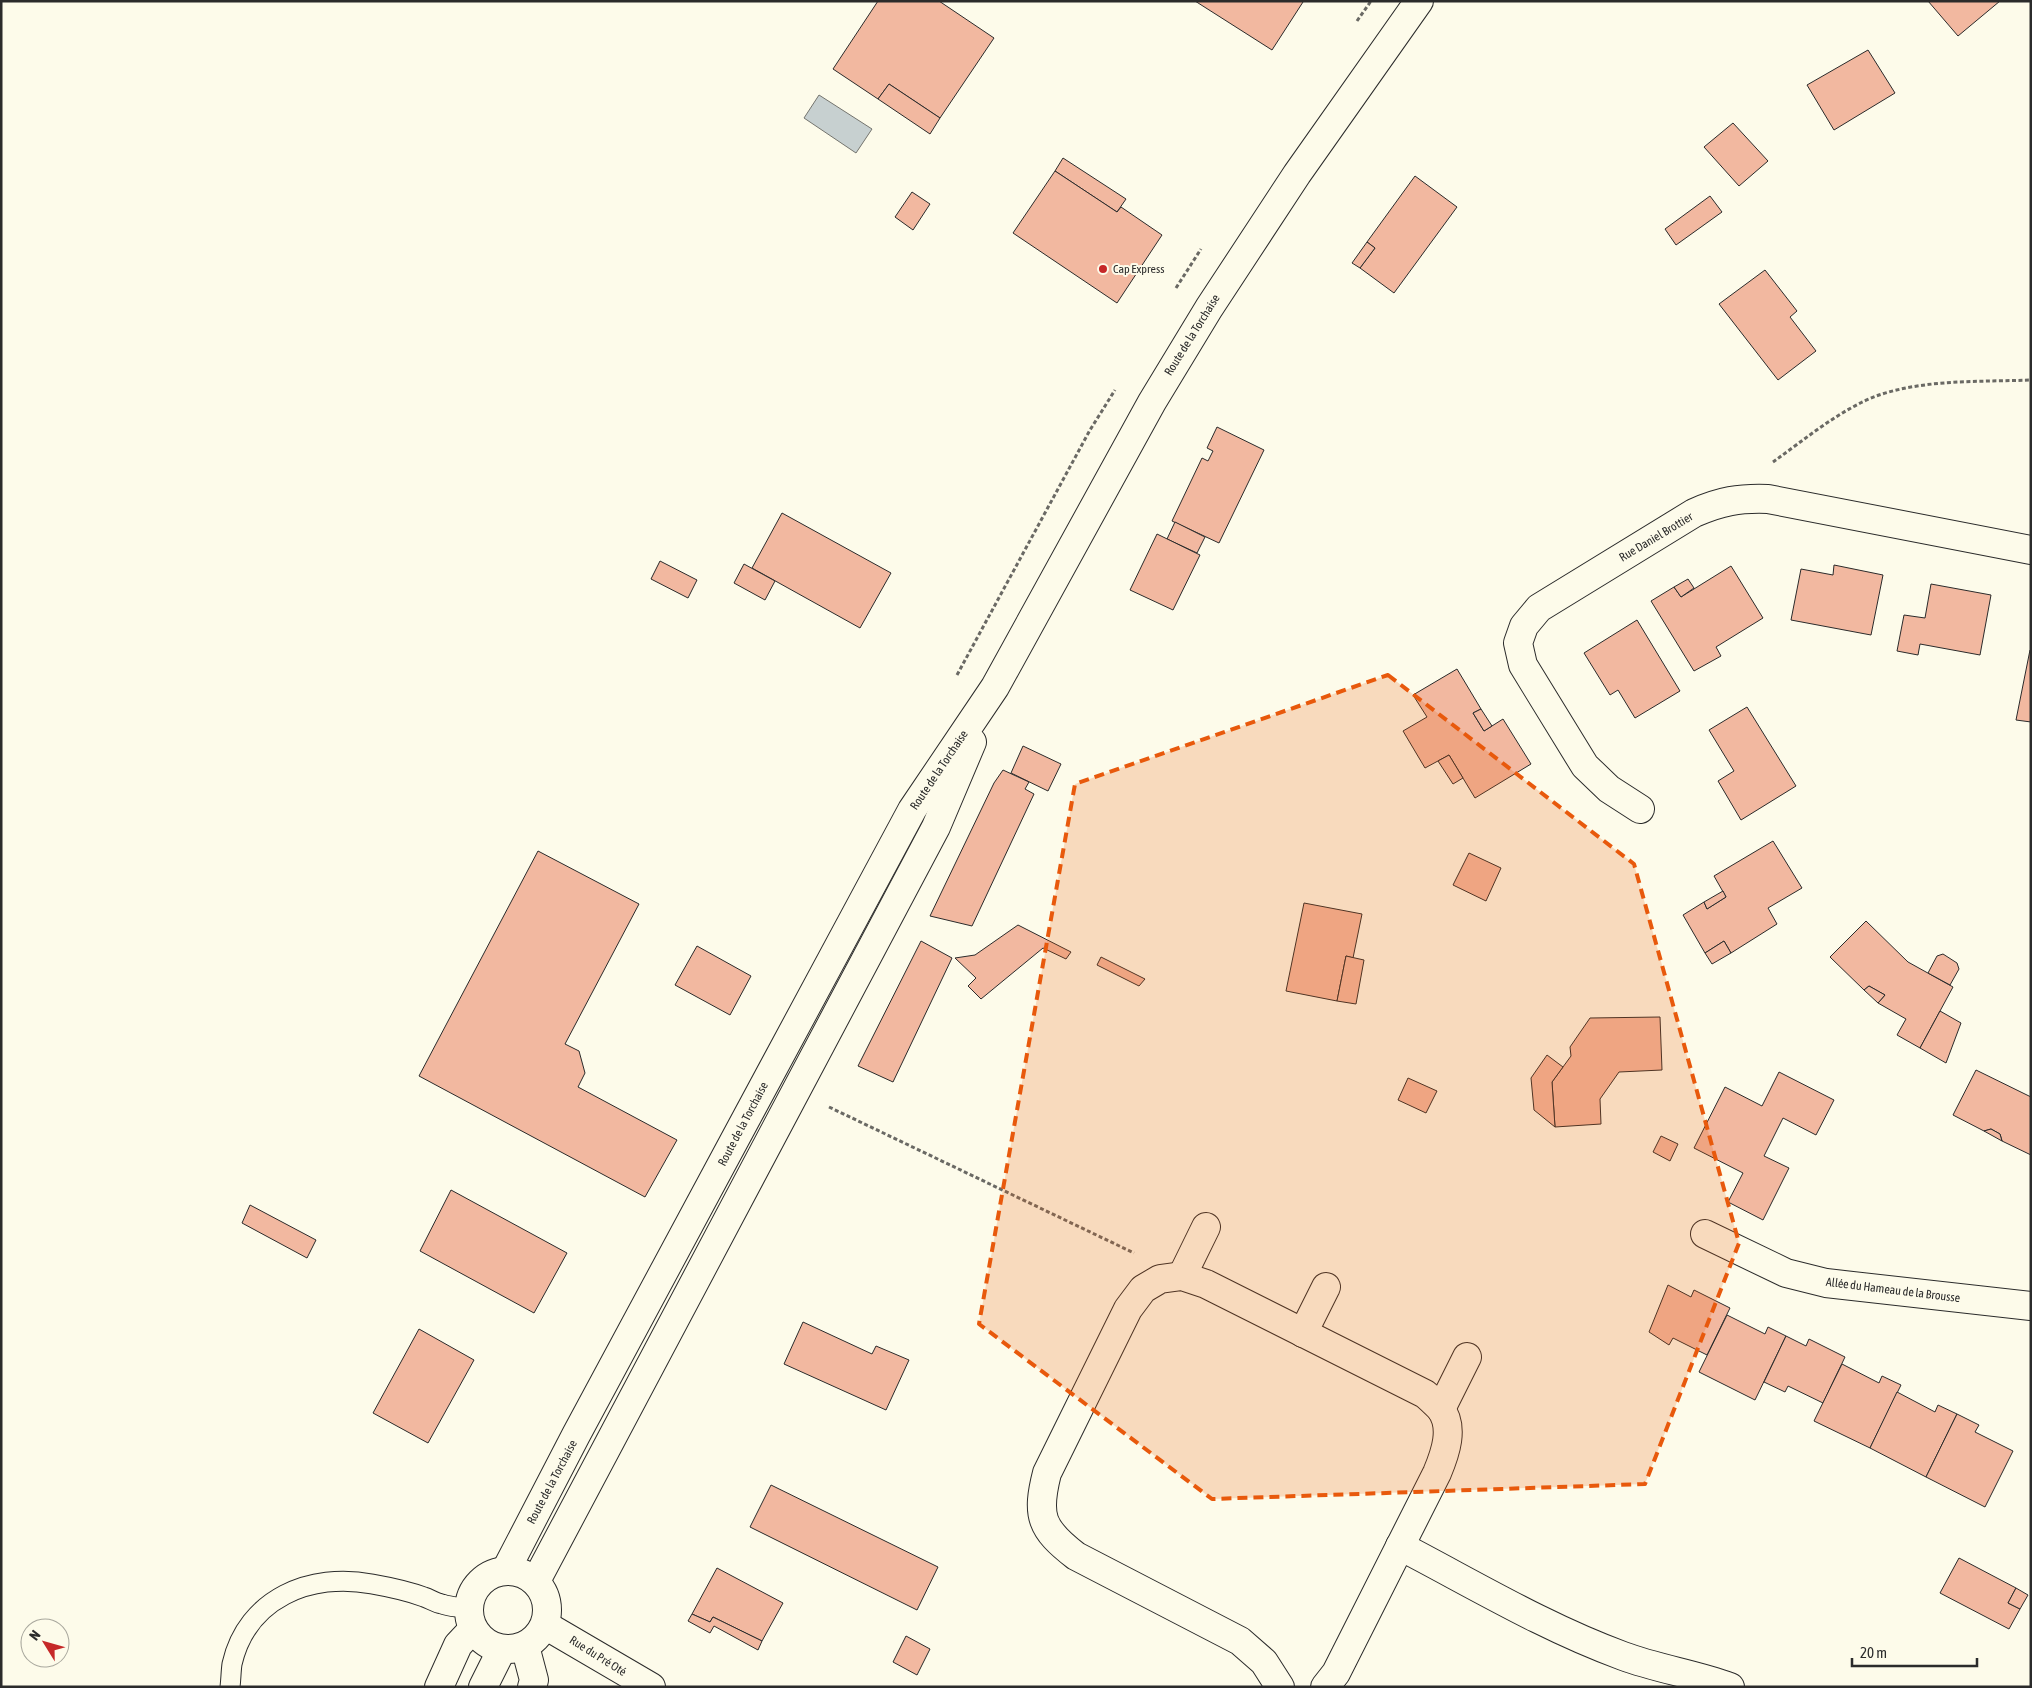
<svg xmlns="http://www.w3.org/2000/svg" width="2032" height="1688" viewBox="0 0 2032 1688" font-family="'Asap Condensed',sans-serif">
  <rect width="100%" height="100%" fill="#fdfbea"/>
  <polygon fill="#c7d0d0" stroke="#74746e" points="819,95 872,129 856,153 804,118"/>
  <g fill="#f2b8a0" stroke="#2b2b2b">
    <polygon points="878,1 939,1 994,38 940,118 889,84 878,99 833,69"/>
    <polygon points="1195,1 1302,1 1303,2 1272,50"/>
    <polygon points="1928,1 2000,1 1958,36"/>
    <polygon points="1868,50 1895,93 1834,130 1807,85"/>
    <polygon points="889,84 940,118 930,134 878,99"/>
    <polygon points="1733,123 1768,161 1739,186 1704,147"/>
    <polygon points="1063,158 1126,199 1117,212 1055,171"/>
    <polygon points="1055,171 1117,212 1121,207 1162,235 1117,303 1013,233"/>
    <polygon points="1415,176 1457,207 1394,293 1360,268 1375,248 1367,242"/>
    <polygon points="912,192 930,204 913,230 895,217"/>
    <polygon points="1710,196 1722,212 1676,245 1665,229"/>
    <polygon points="1367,242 1375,248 1360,268 1352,263"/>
    <polygon points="1765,270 1797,311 1790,317 1816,351 1778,380 1719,304"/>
    <polygon points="1217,427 1264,450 1219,543 1172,521 1202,458 1208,461 1213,451 1207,448"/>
    <polygon points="782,513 891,573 860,628 752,568"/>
    <polygon points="1175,522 1205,537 1197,553 1167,539"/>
    <polygon points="1157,534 1200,555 1173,610 1130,590"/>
    <polygon points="660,561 697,580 688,598 651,579"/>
    <polygon points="744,564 775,581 765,600 734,583"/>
    <polygon points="1834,565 1883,575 1871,635 1791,620 1801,569 1833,575"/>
    <polygon points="1731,566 1763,618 1716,647 1721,656 1694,671 1651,601 1674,587 1681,597"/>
    <polygon points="1688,579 1694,588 1681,597 1674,587"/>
    <polygon points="1931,584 1991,595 1980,655 1920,644 1918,655 1897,651 1904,615 1925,618"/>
    <polygon points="1637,620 1680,691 1635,718 1618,690 1610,695 1584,653"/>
    <polygon points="2030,650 2031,650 2031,722 2016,720"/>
    <polygon points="1457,669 1481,709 1473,713 1484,731 1503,719 1531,764 1475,798 1449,755 1425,768 1403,731 1427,717 1413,695"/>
    <polygon points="1747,707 1796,786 1741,820 1718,781 1734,771 1709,730"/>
    <polygon points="1481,709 1492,726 1484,731 1473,713"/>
    <polygon points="1023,746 1061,764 1048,791 1011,773"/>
    <polygon points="1449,755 1463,778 1453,784 1438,761"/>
    <polygon points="1003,770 1029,782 1025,789 1034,794 972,926 930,916 994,783"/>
    <polygon points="1773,841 1802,888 1768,908 1777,924 1731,953 1724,941 1705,953 1683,915 1704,902 1707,909 1726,897 1714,876"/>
    <polygon points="538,851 639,904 565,1044 579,1051 585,1073 578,1087 677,1140 645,1197 419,1076"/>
    <polygon points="1469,853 1501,868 1486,901 1453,885"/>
    <polygon points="1723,891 1726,897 1707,909 1704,902"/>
    <polygon points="1304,903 1362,914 1353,958 1346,956 1337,1001 1286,991"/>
    <polygon points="1866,921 1908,962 1953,987 1920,1048 1897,1035 1906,1019 1878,1003 1885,995 1869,986 1864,990 1830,957"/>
    <polygon points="1018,925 1071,952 1066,959 1043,948 981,999 968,986 976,978 955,958 975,955"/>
    <polygon points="921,941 952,958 893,1082 858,1066"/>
    <polygon points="1724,941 1731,953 1712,964 1705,953"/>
    <polygon points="697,946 751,976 730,1015 675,985"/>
    <polygon points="1943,954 1957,963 1959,969 1950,985 1928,973 1937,956"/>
    <polygon points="1346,956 1364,960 1356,1004 1337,1001"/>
    <polygon points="1101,957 1145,979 1139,986 1097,965"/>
    <polygon points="1869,986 1885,995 1878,1003 1864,990"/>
    <polygon points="1940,1011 1961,1023 1946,1063 1920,1048"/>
    <polygon points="1660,1017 1662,1070 1619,1072 1600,1099 1601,1124 1555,1127 1552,1082 1571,1056 1570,1047 1590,1018"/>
    <polygon points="1547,1055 1563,1067 1552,1082 1555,1127 1534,1110 1531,1078"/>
    <polygon points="1976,1070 2031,1097 2031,1155 2002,1141 2000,1134 1991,1129 1984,1131 1953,1115"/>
    <polygon points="1779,1072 1834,1100 1816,1135 1783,1118 1764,1156 1789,1168 1763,1220 1728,1202 1743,1173 1694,1148 1725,1087 1762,1106"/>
    <polygon points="1408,1078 1437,1091 1426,1113 1398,1100"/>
    <polygon points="1991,1129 2000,1134 2002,1141 1984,1131"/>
    <polygon points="1661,1136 1678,1144 1670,1161 1653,1152"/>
    <polygon points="451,1190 567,1253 534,1313 420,1251"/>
    <polygon points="250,1205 316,1240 307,1258 242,1223"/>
    <polygon points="1668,1285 1691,1297 1694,1290 1730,1308 1707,1355 1673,1338 1669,1345 1649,1332"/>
    <polygon points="1727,1315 1765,1334 1768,1327 1786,1336 1755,1400 1699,1372"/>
    <polygon points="803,1322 872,1354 876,1346 909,1360 886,1410 784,1364"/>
    <polygon points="419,1329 474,1360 428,1443 373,1413"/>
    <polygon points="1786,1336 1806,1346 1809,1339 1845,1357 1823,1403 1788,1386 1785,1392 1764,1382"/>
    <polygon points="1842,1364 1879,1383 1882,1376 1901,1385 1870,1448 1814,1421"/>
    <polygon points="1897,1392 1935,1412 1938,1405 1957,1414 1926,1477 1870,1448"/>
    <polygon points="1957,1414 1979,1425 1975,1432 2013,1451 1985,1507 1926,1477"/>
    <polygon points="771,1485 938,1567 917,1610 750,1527"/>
    <polygon points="1959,1558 2016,1588 2008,1603 2020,1609 2009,1629 1940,1593"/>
    <polygon points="717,1568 783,1603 762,1641 713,1617 710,1622 692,1614"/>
    <polygon points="2016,1588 2028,1595 2020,1609 2008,1603"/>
    <polygon points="692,1614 710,1622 713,1617 762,1641 758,1650 714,1626 710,1633 688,1621"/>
    <polygon points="906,1636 930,1649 917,1675 893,1662"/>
  </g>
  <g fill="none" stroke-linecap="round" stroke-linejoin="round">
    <g stroke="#2b2b2b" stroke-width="21">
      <path id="lane" d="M230 1687C231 1679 231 1671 232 1664 247 1598 311 1572 372 1584 389 1587 408 1591 424 1597 430 1599 436 1603 442 1604 450 1607 460 1607 468 1609"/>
    </g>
    <g stroke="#2b2b2b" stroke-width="30">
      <g id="street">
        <path d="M1640 809 1609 789 1585 766 1523 665 1518 643 1524 626 1539 608 1694 513C1721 501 1739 498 1768 499L2031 550"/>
        <polyline points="1705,1234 1786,1273 1826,1283 2031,1306"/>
        <polyline points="1182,1276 1206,1227"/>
        <polyline points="1303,1333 1326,1287"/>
        <polyline points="1441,1409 1467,1357"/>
        <path d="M1400 1546C1473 1584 1546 1628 1623 1656 1658 1669 1695 1674 1730 1687"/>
        <polyline points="545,1625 651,1687"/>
        <polyline points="525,1646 534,1680 532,1687"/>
        <path d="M1280 1687 1264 1662 1240 1641 1076 1556C1041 1529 1036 1516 1047 1473L1128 1309 1143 1289 1160 1279 1182 1276 1206 1284 1425 1394C1430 1398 1435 1403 1440 1408 1455 1427 1445 1454 1437 1473L1336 1673 1325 1687"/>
      </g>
    </g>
    <g stroke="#2b2b2b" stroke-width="30">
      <g id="secondary">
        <polyline points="506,1570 576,1435 912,810 995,687 1152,402 1209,308 1297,174 1419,1"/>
        <circle cx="508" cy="1610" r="39"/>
        <polyline points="536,1581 936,827 972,742"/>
        <polyline points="439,1687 458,1645 473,1629"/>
        <polyline points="483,1687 502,1649"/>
      </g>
    </g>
    <g stroke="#6a6964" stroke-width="3" stroke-dasharray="4 2.5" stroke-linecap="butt">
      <polyline points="1357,21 1371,1"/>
      <polyline points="1176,288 1201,249"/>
      <path d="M1773 462C1804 440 1842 408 1879 395 1927 379 1981 382 2031 380"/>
      <polyline points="957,675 1090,430 1115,390"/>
      <polyline points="829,1107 1134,1253"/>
    </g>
    <use href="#lane" stroke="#fdfbea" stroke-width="19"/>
    <use href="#street" stroke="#fdfbea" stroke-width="28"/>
    <use href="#secondary" stroke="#fdfbea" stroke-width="28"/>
  </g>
  <path fill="#e8590c" fill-opacity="0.2" stroke="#e8590c" stroke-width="4" stroke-dasharray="10 6" stroke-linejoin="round" d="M1388 675 1634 864 1739 1243 1645 1484 1212 1499 979 1324 1075 784Z"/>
  <circle fill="#c62828" stroke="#fdfbea" stroke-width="2" cx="1103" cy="269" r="5"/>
  <g text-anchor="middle" stroke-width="4" stroke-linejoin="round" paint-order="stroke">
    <g font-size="12" fill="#2b2b2b" stroke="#fdfbea" text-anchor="start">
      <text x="1113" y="273">Cap Express</text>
    </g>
    <g font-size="12" fill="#2b2b2b" stroke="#fdfbea">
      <text transform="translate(1192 335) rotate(-58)" y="4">Route de la Torchaise</text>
      <text transform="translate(1656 537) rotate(-31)" y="4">Rue Daniel Brottier</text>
      <text transform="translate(939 770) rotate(-56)" y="4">Route de la Torchaise</text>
      <text transform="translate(743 1124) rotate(-62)" y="4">Route de la Torchaise</text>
      <text transform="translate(1893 1290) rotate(7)" y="4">Allée du Hameau de la Brousse</text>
      <text transform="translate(552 1482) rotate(-62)" y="4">Route de la Torchaise</text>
      <text transform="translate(598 1656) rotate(32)" y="4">Rue du Pré Oté</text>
    </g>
  </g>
  <rect width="2032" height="1688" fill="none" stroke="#2b2b2b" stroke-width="5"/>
  <g transform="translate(45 1643) rotate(307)"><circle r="24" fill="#fdfbea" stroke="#a9a89e"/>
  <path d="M0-4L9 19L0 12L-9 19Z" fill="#c62828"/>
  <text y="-8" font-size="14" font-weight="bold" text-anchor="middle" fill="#2b2b2b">N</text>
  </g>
  <path d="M1852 1658v8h125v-8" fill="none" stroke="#2b2b2b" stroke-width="2.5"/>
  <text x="1860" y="1658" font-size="15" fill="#2b2b2b" stroke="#fdfbea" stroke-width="4" paint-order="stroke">20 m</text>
</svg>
